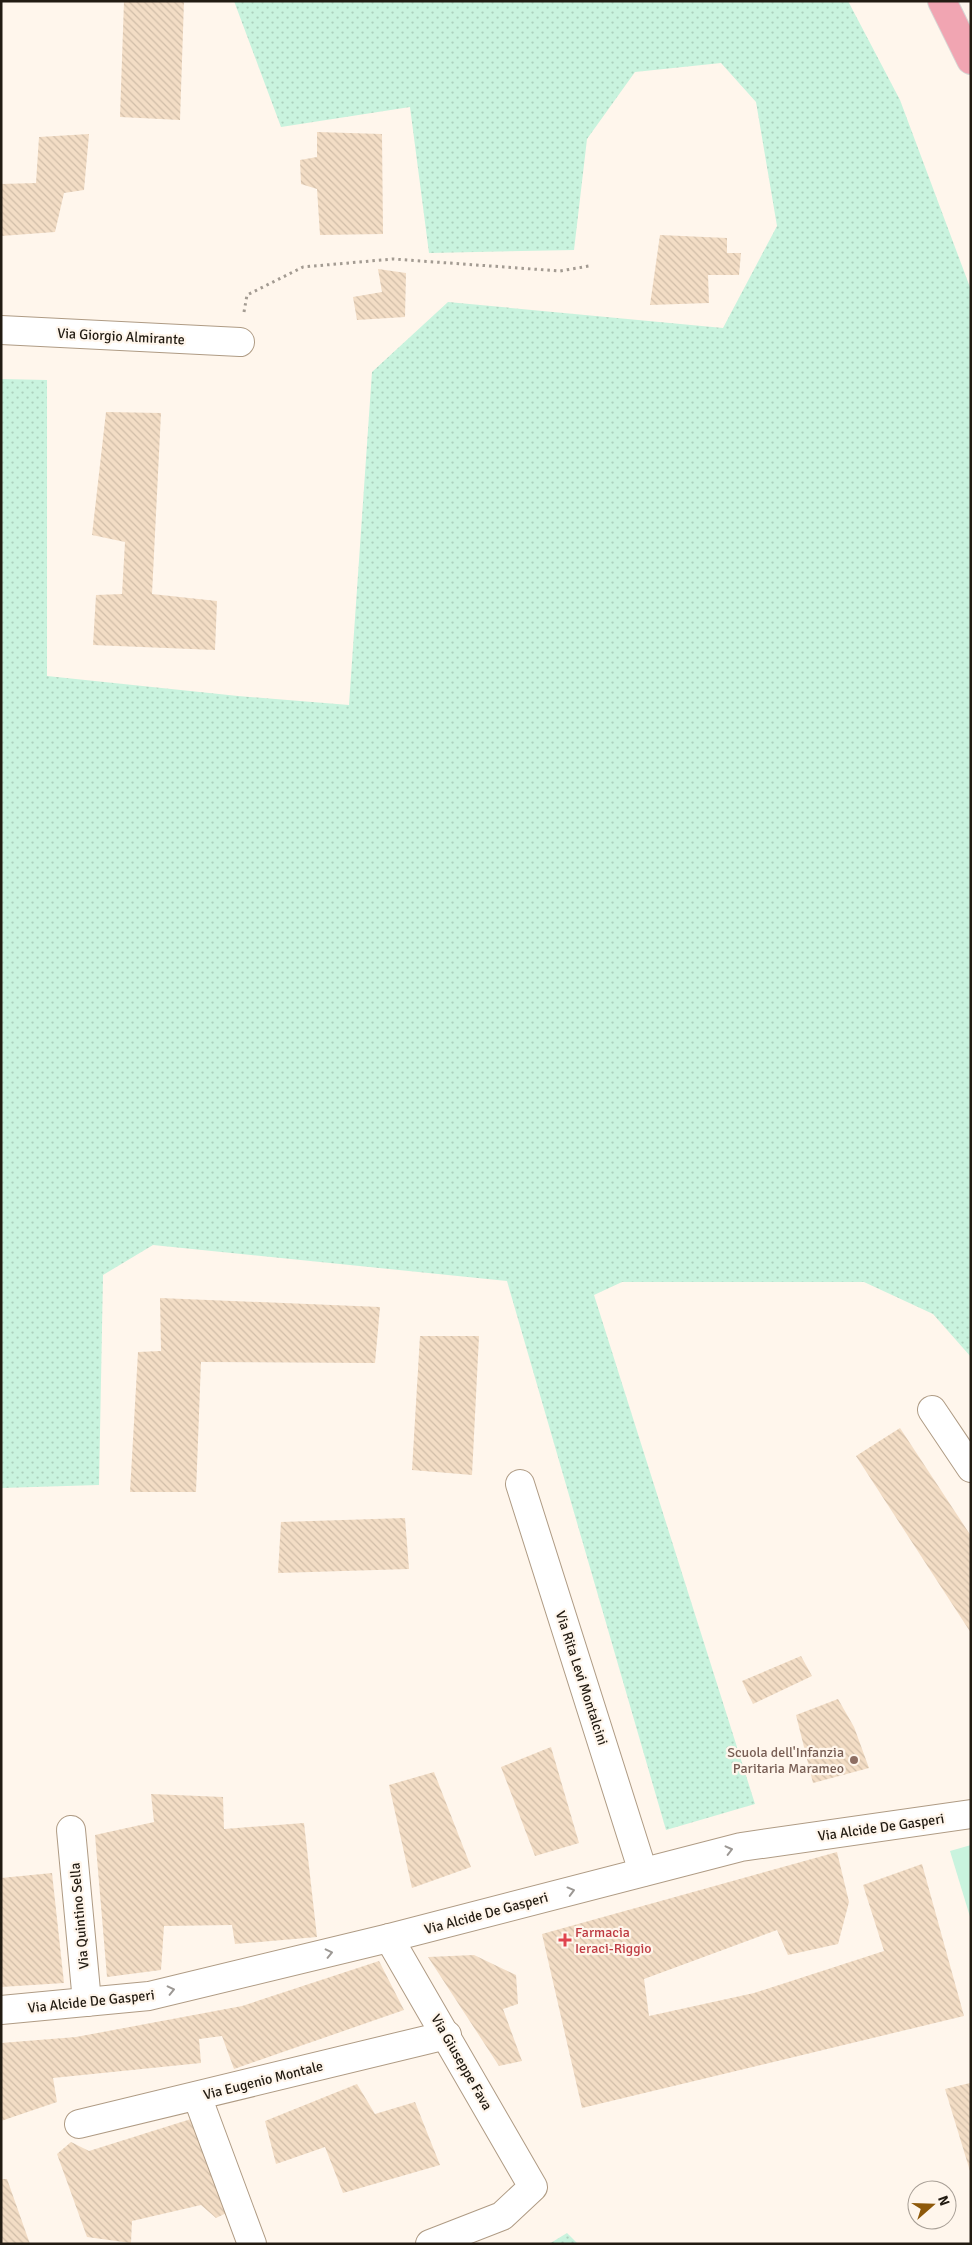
<svg xmlns="http://www.w3.org/2000/svg" width="972" height="2245" viewBox="0 0 972 2245" font-family="Signika,sans-serif">
  <defs>
    <pattern id="grass-dots" width="8" height="8" patternUnits="userSpaceOnUse" patternTransform="scale(1.25)"><rect width="8" height="8" fill="#c9f3de"/><path d="M2 2h.1M6 6h.1" fill="none" stroke="#acd0bd" stroke-width="1.8" stroke-linecap="round"/></pattern>
    <pattern id="building-back-hatch" width="6" height="6" patternUnits="userSpaceOnUse" patternTransform="scale(1.25)"><rect width="6" height="6" fill="#f3ddc5"/><path d="M-1 5l2 2M0 0l6 6M5-1l2 2" fill="none" stroke="#d0bda8"/></pattern>
  </defs>
  <rect width="100%" height="100%" fill="#fff6ec"/>
  <g fill="url(#grass-dots)">
    <polygon points="234,1 848,1 900,100 971,290 971,1357 933,1314 864,1282 622,1282 594,1295 755,1804 666,1830 507,1281 153,1245 103,1275 99,1485 1,1488 1,379 47,380 47,676 238,696 349,705 372,372 448,302 723,328 777,226 756,102 721,63 635,72 587,139 574,250 429,253 410,107 281,127"/>
    <polygon points="567,2233 578,2244 549,2244"/>
  </g>
  <polygon fill="#c9f3de" points="971,1845 971,1920 950,1851"/>
  <g fill="url(#building-back-hatch)">
    <polygon points="124,1 184,1 180,120 120,117"/>
    <polygon points="317,132 382,134 383,234 320,235 317,189 301,184 300,160 317,157"/>
    <polygon points="89,134 84,190 64,193 55,232 1,236 1,184 36,183 39,137"/>
    <polygon points="660,235 727,238 727,253 741,253 739,275 708,275 709,303 650,305"/>
    <polygon points="378,269 406,273 405,317 357,320 353,297 382,292"/>
    <polygon points="106,412 161,413 152,594 217,601 215,650 93,645 96,595 122,594 125,542 92,535"/>
    <polygon points="160,1298 380,1307 375,1363 201,1362 196,1492 130,1492 138,1352 161,1351"/>
    <polygon points="420,1336 479,1336 472,1475 412,1470"/>
    <polygon points="900,1428 971,1536 971,1633 856,1456"/>
    <polygon points="405,1518 409,1569 278,1573 281,1522"/>
    <polygon points="801,1656 812,1676 753,1704 742,1681"/>
    <polygon points="838,1699 854,1727 869,1768 813,1783 796,1715"/>
    <polygon points="551,1747 579,1843 535,1856 501,1767"/>
    <polygon points="434,1772 471,1867 412,1888 389,1785"/>
    <polygon points="151,1794 223,1797 224,1829 304,1823 317,1937 235,1944 232,1925 164,1926 161,1970 107,1977 95,1835 154,1822"/>
    <polygon points="837,1852 849,1902 838,1944 788,1955 777,1930 644,1979 649,2016 754,1993 884,1951 863,1885 922,1864 964,2016 582,2108 542,1934"/>
    <polygon points="52,1873 64,1983 1,1987 1,1878"/>
    <polygon points="474,1955 516,1975 518,2004 503,2009 522,2061 499,2066 428,1957"/>
    <polygon points="379,1961 404,2010 234,2069 222,2036 199,2039 201,2063 53,2078 57,2102 1,2121 1,2043 76,2037 242,2006"/>
    <polygon points="970,2083 971,2086 970,2171 945,2089"/>
    <polygon points="357,2084 375,2114 415,2102 440,2165 343,2193 325,2147 276,2164 265,2121"/>
    <polygon points="191,2119 237,2208 216,2218 201,2205 132,2221 131,2243 87,2237 57,2154 71,2142 89,2151"/>
    <polygon points="1,2179 7,2179 30,2244 1,2244"/>
  </g>
  <g fill="none" stroke-linecap="round" stroke-linejoin="round">
    <g stroke="#af9b84" stroke-width="30">
      <g id="minor">
        <polyline points="1,330 240,342"/>
        <polyline points="932,1410 971,1468"/>
        <polyline points="520,1484 643,1872"/>
        <polyline points="71,1830 87,2002"/>
        <polyline points="389,1938 533,2187 502,2216 430,2244"/>
        <polyline points="1,2010 149,1996 389,1938 741,1847 971,1814"/>
        <polyline points="197,2096 252,2244"/>
        <polyline points="79,2124 447,2035"/>
      </g>
    </g>
    <g stroke="#d7d6d4" stroke-width="30">
      <polyline id="highway" points="942,1 971,60"/>
    </g>
    <polyline stroke="#a39b92" stroke-width="3" stroke-dasharray="2.5 4" stroke-linecap="butt" points="244,312 247,295 303,267 393,259 560,271 589,266"/>
    <use href="#minor" stroke="#fff" stroke-width="28"/>
    <use href="#highway" stroke="#f1a5b2" stroke-width="28"/>
  </g>
  <defs><path id="oneway-chevron" d="M-2-3.5L2.5 0L-2 3.5" fill="none" stroke-width="1.6" stroke-linecap="round" stroke-linejoin="round" transform="scale(1.25)"/></defs>
  <g stroke="#9c9894">
    <use href="#oneway-chevron" transform="translate(729 1850) rotate(-14)"/>
    <use href="#oneway-chevron" transform="translate(571 1891) rotate(-15)"/>
    <use href="#oneway-chevron" transform="translate(329 1953) rotate(-13)"/>
    <use href="#oneway-chevron" transform="translate(171 1990) rotate(-13)"/>
  </g>
  <circle fill="#8d6e63" stroke="#fff6ec" stroke-width="2" cx="854" cy="1760" r="5"/>
  <path fill="#e0444e" stroke="#fff6ec" stroke-width="2" d="M562.5 1932.5h5v5h5v5h-5v5h-5v-5h-5v-5h5z"/>
  <g text-anchor="middle" stroke-width="4.5" stroke-linejoin="round" paint-order="stroke">
    <g font-size="14" fill="#221b12" stroke="#fff6ec">
      <text transform="translate(121 336) rotate(3)" y="5">Via Giorgio Almirante</text>
      <text transform="translate(582 1678) rotate(72)" y="5">Via Rita Levi Montalcini</text>
      <text transform="translate(881 1827) rotate(-8)" y="5">Via Alcide De Gasperi</text>
      <text transform="translate(486 1913) rotate(-15)" y="5">Via Alcide De Gasperi</text>
      <text transform="translate(79 1916) rotate(-95)" y="5">Via Quintino Sella</text>
      <text transform="translate(91 2001) rotate(-6)" y="5">Via Alcide De Gasperi</text>
      <text transform="translate(462 2062) rotate(60)" y="5">Via Giuseppe Fava</text>
      <text transform="translate(263 2080) rotate(-14)" y="5">Via Eugenio Montale</text>
    </g>
    <g font-size="14" fill="#785e54" stroke="#fff6ec" text-anchor="end">
      <text x="844" y="1757">Scuola dell'Infanzia<tspan x="844" dy="16">Paritaria Marameo</tspan></text>
    </g>
    <g font-size="14" fill="#be3a42" stroke="#fff6ec" text-anchor="start">
      <text x="575" y="1937">Farmacia<tspan x="575" dy="16">Ieraci-Riggio</tspan></text>
    </g>
  </g>
  <rect width="972" height="2245" fill="none" stroke="#221b12" stroke-width="5"/>
  <g transform="translate(932 2205) rotate(70)"><circle r="24" fill="#fff6ec" stroke="#a79e95"/>
  <path d="M0-4L9 19L0 12L-9 19Z" fill="#8e590a"/>
  <text y="-8" font-size="14" font-weight="bold" text-anchor="middle" fill="#221b12">N</text>
  </g>
</svg>
